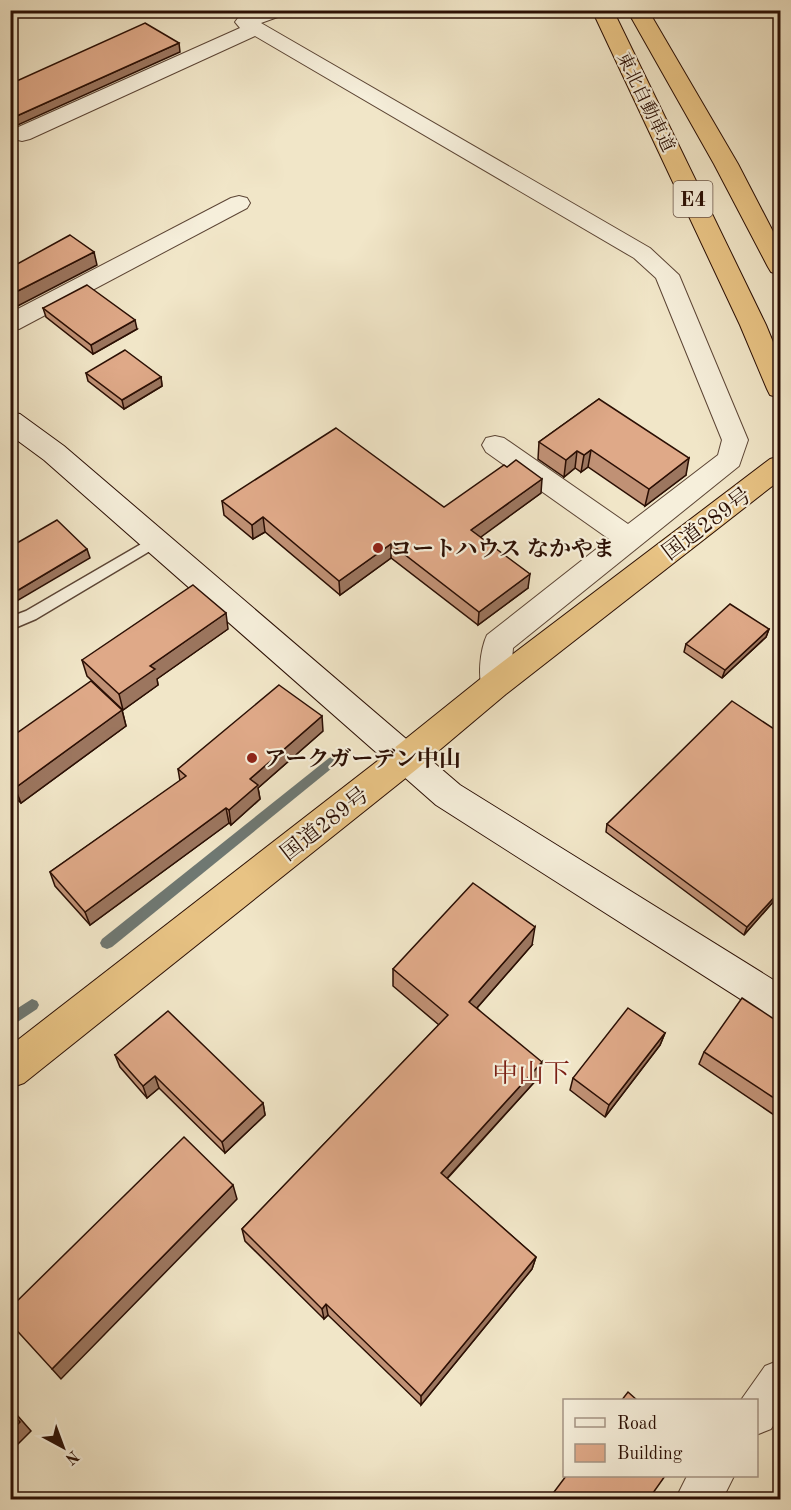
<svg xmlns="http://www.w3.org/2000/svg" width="791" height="1510" viewBox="0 0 791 1510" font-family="'Old Standard TT','Noto Serif JP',serif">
  <rect width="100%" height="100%" fill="#f1e6c8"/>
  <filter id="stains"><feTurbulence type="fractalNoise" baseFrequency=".00333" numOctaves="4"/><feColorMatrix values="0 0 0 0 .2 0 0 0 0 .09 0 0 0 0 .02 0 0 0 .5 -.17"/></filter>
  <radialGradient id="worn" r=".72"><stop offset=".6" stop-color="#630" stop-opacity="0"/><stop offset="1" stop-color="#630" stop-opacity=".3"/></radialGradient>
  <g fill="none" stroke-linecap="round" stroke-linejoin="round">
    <g fill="#6f7872" fill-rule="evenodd">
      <polygon points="333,756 337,758 339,761 337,764 112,947 107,949 102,947 100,943 102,939 329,758"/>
      <polygon points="32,999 37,1001 39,1005 37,1009 10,1027 10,1013"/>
    </g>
    <g stroke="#5c4535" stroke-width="3">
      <polygon id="lane" points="155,536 160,537 162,541 160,545 36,619 10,630 10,617 26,611"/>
    </g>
    <g stroke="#5c4535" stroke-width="2">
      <g id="street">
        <path d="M259 10H289L286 14 261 23 650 248 679 275 748 440 739 466 513 648 510 685 506 693 495 697 484 693C477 679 480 650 487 635L609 539 486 452 482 445 486 438 495 436 504 438 628 524 718 455 722 440 656 278 634 258 255 36 30 139 22 141 14 139 11 134 14 129 240 28 235 22 238 18Z"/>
        <polygon points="239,196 247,198 250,203 247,208 19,329 10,331 10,313 231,198"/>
        <polygon points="780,1360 780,1415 771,1429 756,1435 756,1400 741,1400 765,1366"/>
        <polygon points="687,1476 734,1476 722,1500 675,1500"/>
      </g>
    </g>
    <g stroke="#2b0f04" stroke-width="2">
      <polygon id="secondary" points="10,412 20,414 64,446 460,785 780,984 780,1021 767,1016 436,805 44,460 10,435"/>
    </g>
    <g stroke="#2b0f04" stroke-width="2">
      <g id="highway">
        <polygon points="592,10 613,10 766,325 780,359 780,398 770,395 767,389 740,325"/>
        <polygon points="627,10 648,10 738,164 780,245 780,275 771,272 768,267 714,164"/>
        <polygon points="780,456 780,480 506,694 417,769 24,1083 10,1088 10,1046 393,749 484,676 770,459"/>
      </g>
    </g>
    <use href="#lane" fill="#f6efdb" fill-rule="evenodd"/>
    <use href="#street" fill="#f6efdb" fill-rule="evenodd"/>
    <use href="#secondary" fill="#f6efdb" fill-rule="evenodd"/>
    <use href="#highway" fill="#e8c384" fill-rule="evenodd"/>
  </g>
  <g fill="#c09175" stroke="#2b0f04" stroke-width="1.5">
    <polygon points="43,308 137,329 93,354 46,317"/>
    <polygon points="86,373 161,377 162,386 124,409 88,381"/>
    <polygon points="599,399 686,475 645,506 588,467 581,472 575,468 564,477 538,459 539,442"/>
    <polygon points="541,493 480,537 528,588 478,625 391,558 340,595 265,532 253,539 224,515 222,501 444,507"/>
    <polygon points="228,629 157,679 158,685 123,710 87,676 82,660"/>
    <polygon points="769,629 766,637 722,678 684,652 686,644"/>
    <polygon points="122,710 126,726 21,803 10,793 10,738"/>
    <polygon points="323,731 258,788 260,799 231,825 229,823 90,925 55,886 50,872 180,781 178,769"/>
    <polygon points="607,824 780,894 744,935 606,832"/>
    <polygon points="532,945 477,1008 539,1077 447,1179 536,1257 532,1269 421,1405 328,1315 324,1319 245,1241 242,1229 439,1025 393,986 393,969"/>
    <polygon points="780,1023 780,1119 699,1064 704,1052"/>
    <polygon points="665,1033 660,1045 605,1117 570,1090 573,1078"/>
    <polygon points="115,1055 263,1103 265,1115 225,1153 159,1088 147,1098 120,1067"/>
  </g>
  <g fill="#9c765f" stroke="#2b0f04" stroke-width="1.5">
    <polygon points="179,43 180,52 13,127 10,131 10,119"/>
    <polygon points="94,252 97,265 10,310 10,295"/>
    <polygon points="135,320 137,329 93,354 91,345"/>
    <polygon points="161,377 162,386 124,409 122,400"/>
    <polygon points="591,450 588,467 581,472 584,455"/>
    <polygon points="577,451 575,468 564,477 566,460"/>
    <polygon points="689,458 686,475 645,506 649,489"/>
    <polygon points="542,479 541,493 470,545 471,530"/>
    <polygon points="263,517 265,532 253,539 252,525"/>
    <polygon points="391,544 391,558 340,595 339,581"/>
    <polygon points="87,549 90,558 10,605 10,595"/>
    <polygon points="530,574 528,588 478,625 479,612"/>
    <polygon points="226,613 228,629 157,679 158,685 123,710 119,694 150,666"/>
    <polygon points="769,629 766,637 722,678 725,670"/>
    <polygon points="122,710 126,726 21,803 15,788"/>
    <polygon points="322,716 323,731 258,788 260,799 231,825 229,810 250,779"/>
    <polygon points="226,808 229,823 90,925 85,912"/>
    <polygon points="780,891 780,894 744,935 747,927"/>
    <polygon points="535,927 532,945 468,1018 469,1002"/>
    <polygon points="665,1033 660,1045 605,1117 609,1105"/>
    <polygon points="542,1062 539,1077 439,1187 441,1173"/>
    <polygon points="155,1076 159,1088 147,1098 143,1086"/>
    <polygon points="263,1103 265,1115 225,1153 222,1142"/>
    <polygon points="233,1185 237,1199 61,1379 52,1369"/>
    <polygon points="536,1257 532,1269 421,1405 421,1396"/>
    <polygon points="326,1304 328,1315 324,1319 322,1309"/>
    <polygon points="10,1407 31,1431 10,1452"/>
  </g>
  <g fill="#dfa988" stroke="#2b0f04" stroke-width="1.5">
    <polygon points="145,23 179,43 10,119 10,84"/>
    <polygon points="70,235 94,252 10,295 10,268"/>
    <polygon points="87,285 135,320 91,345 43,308"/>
    <polygon points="125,350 161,377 122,400 86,373"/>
    <polygon points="599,399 689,458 649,489 591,450 584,455 577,451 566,460 539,442"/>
    <polygon points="336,428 444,507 504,465 507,467 516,460 542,479 471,530 530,574 479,612 391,544 339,581 263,517 252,525 222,501"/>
    <polygon points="57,520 87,549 10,595 10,547"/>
    <polygon points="193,585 226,613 150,666 155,669 119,694 82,660"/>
    <polygon points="730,604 769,629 725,670 686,644"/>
    <polygon points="91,681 122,710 15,788 10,784 10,738"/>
    <polygon points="279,685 322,716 250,779 258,785 229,810 226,808 85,912 50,872 186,776 178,769"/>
    <polygon points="732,701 780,733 780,891 747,927 607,824"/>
    <polygon points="473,883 535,927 469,1002 542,1062 441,1173 536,1257 421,1396 326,1304 322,1309 242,1229 448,1015 393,969"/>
    <polygon points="742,998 780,1023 780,1102 704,1052"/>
    <polygon points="628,1008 665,1033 609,1105 573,1078"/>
    <polygon points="168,1011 263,1103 222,1142 155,1076 143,1086 115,1055"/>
    <polygon points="184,1137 233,1185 52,1369 10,1323 10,1308"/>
    <polygon points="628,1392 638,1401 621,1401"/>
    <polygon points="10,1411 20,1422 10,1432"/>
    <polygon points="566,1476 665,1476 648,1500 548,1500"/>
  </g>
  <g fill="#8f2418" stroke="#f6efdb" stroke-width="2">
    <circle cx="378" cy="548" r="6"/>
    <circle cx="252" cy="758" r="6"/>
  </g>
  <g text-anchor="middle" stroke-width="4.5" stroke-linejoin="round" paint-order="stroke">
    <g font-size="18" fill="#2b0f04" stroke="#f6efdb">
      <text transform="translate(646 102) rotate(64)" y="6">東北自動車道</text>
    </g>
    <rect fill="#f6efdb" stroke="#685244" stroke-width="1.5" x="673.5" y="181" width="39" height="36" rx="4.5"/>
    <g font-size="21" font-weight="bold" fill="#2b0f04">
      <text x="693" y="206">E4</text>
    </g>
    <g font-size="22" fill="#2b0f04" stroke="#f6efdb">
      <text transform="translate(706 523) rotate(-37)" y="8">国道289号</text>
      <text transform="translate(324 823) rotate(-38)" y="8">国道289号</text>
    </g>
    <g font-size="22" font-weight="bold" fill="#2b0f04" stroke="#f6efdb" text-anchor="start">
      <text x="390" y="556">コートハウス なかやま</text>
      <text x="264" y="766">アークガーデン中山</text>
    </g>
    <g font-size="26" fill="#7a1f14" stroke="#f6efdb">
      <text x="531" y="1082">中山下</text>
    </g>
  </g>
  <rect width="791" height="1510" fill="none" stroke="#f1e6c8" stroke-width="36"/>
  <rect x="12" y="12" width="767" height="1486" fill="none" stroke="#2b0f04" stroke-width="3"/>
  <rect x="18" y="18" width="755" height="1474" fill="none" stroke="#2b0f04" stroke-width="1.5"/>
  <rect x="563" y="1399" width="195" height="78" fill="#f6efdb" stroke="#a59585" stroke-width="1.5"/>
  <rect x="575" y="1418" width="30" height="9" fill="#f6efdb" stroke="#a59585" stroke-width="1.5"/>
  <text x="617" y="1429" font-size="18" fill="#2b0f04">Road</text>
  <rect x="575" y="1444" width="30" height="18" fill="#dfa988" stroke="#a59585" stroke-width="1.5"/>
  <text x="617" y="1459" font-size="18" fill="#2b0f04">Building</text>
  <g transform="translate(63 1447) rotate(139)" stroke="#f6efdb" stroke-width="4.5" paint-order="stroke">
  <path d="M0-4.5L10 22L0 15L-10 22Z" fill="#2b0f04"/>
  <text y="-9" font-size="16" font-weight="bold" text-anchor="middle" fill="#2b0f04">N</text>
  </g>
  <rect width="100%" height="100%" filter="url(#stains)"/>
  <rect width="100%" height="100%" fill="url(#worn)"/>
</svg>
